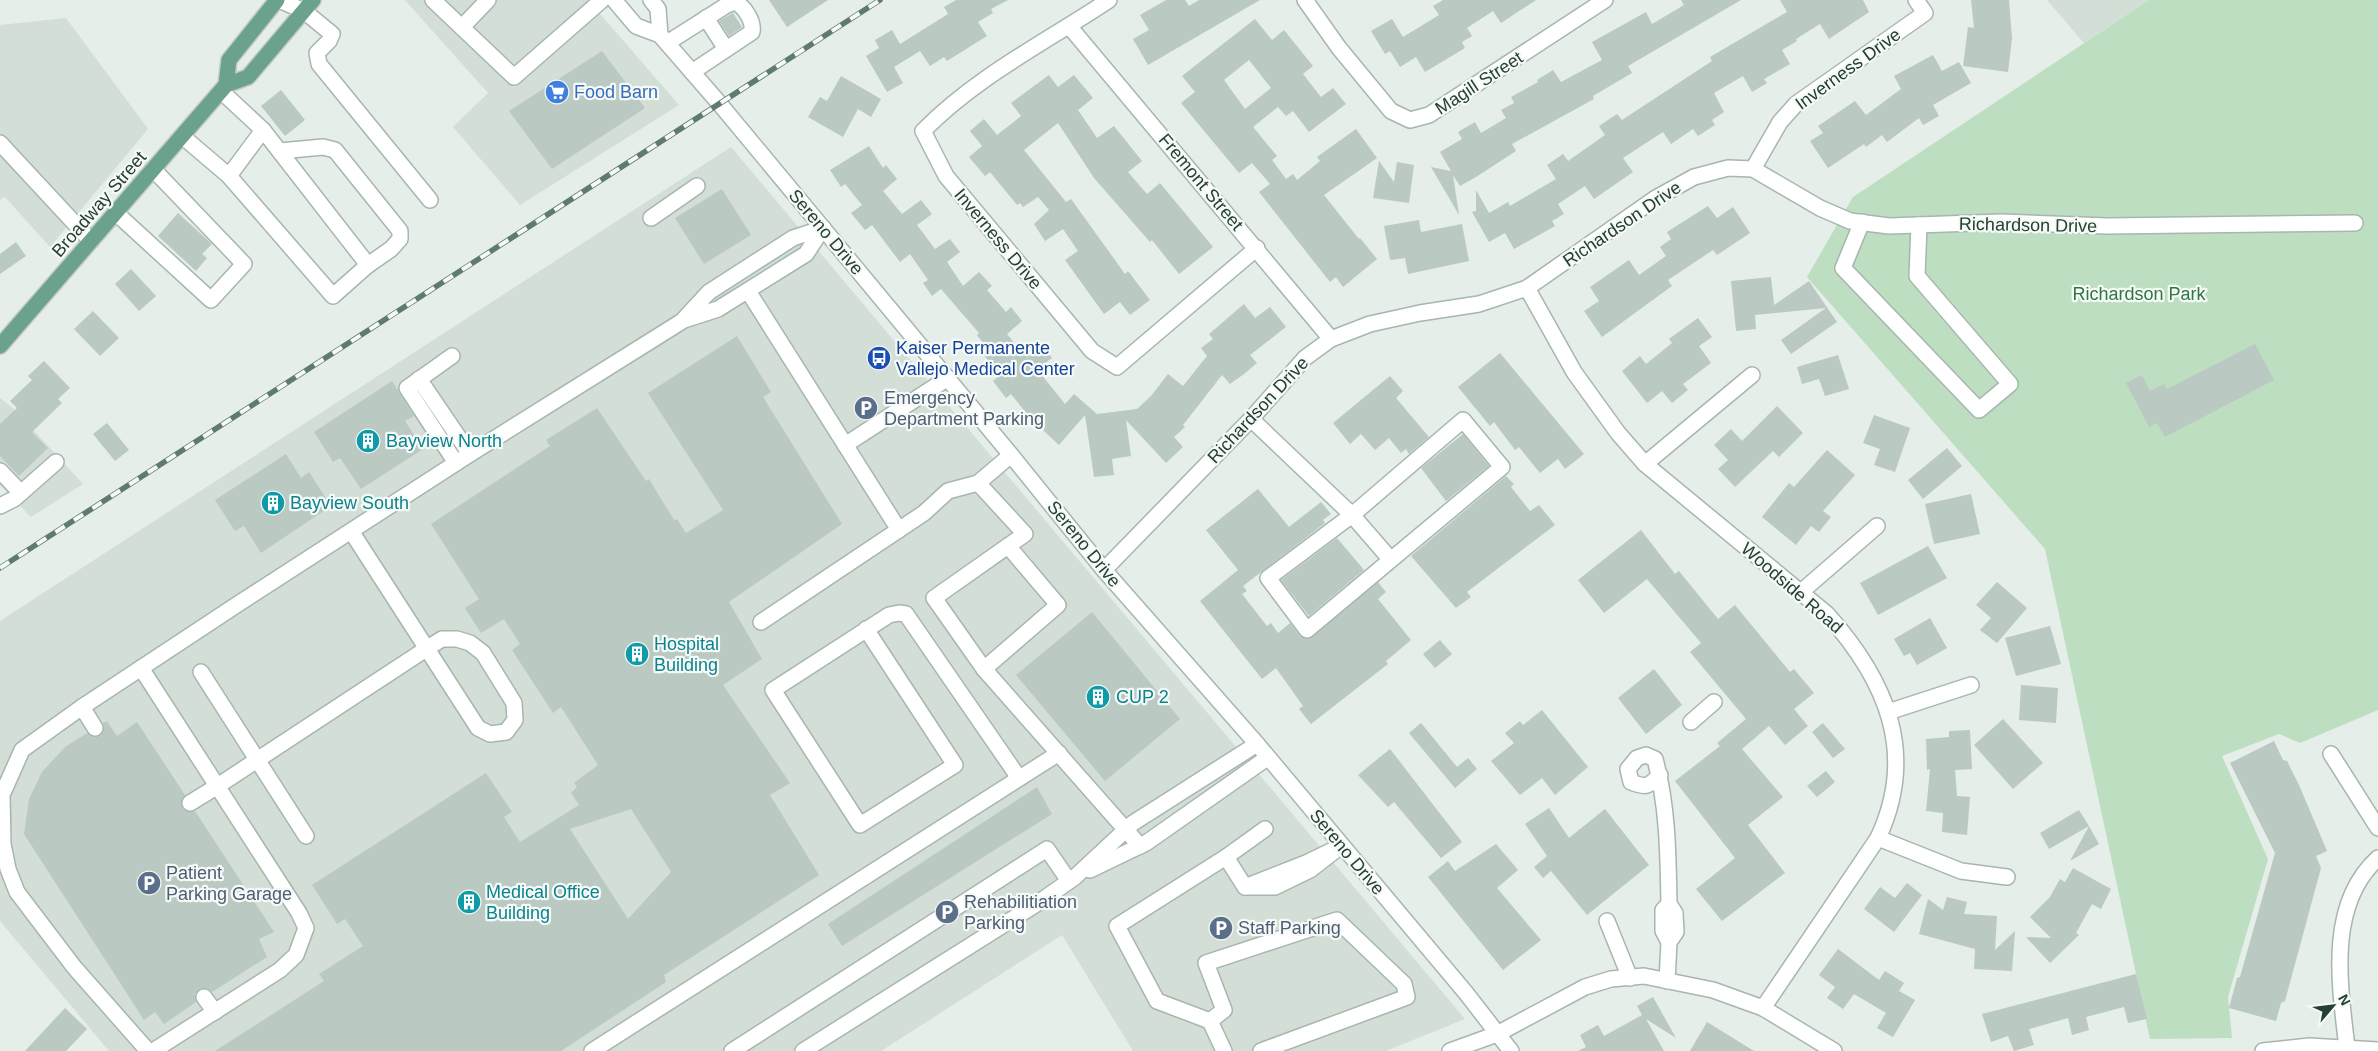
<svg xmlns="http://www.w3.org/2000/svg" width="2378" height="1051" viewBox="0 0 2378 1051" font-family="Arial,sans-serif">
  <rect width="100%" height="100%" fill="#e5eee8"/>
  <g fill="#d3ded7">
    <polygon points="405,0 588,0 679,105 520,205 453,127 488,93"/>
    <polygon points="2047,0 2149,0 2084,43"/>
    <polygon points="66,18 148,129 50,247 5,197 0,200 0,25"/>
    <polygon points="731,147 1465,1019 1386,1051 1133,1051 1062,935 881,1051 109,1051 0,921 0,621"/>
    <polygon points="0,398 15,410 83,484 31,517 0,485"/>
  </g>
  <polygon fill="#bedec2" points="2149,0 2378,0 2378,710 2300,743 2279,734 2222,756 2268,859 2228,997 2232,1038 2150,1039 2045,549 1807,277 1853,197"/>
  <g fill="#bac9c1" fill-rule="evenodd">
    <polygon points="769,0 828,0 787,27"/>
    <polygon points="956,0 1008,0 991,9 993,13 978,22 987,36 947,61 944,57 930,66 920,51 894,67 903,83 887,92 866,56 879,48 875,40 892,30 900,44 948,14 944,7"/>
    <polygon points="1166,0 1185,0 1189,6 1199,0 1260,0 1148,65 1133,39 1149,30 1140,15"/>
    <polygon points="1443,0 1536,0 1501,23 1493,11 1467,28 1472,36 1462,42 1465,48 1425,72 1416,57 1400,67 1390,51 1385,54 1371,31 1392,19 1403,37 1439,15 1433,6"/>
    <polygon points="1681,0 1741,0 1628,66 1632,73 1593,96 1594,99 1512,144 1516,151 1476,177 1460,186 1453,175 1459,215 1431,167 1451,171 1440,152 1462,139 1458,132 1475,122 1481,133 1506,118 1501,110 1514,103 1511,97 1538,82 1537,80 1553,70 1561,82 1602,60 1592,42 1646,12 1652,24 1684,5"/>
    <polygon points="1780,0 1863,0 1869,12 1829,39 1820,24 1796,39 1797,41 1782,50 1790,64 1764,79 1767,83 1752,92 1743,76 1714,93 1724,112 1712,120 1715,125 1698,136 1693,129 1671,144 1663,132 1623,158 1633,172 1594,199 1585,186 1558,204 1564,214 1552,221 1555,226 1514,249 1505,233 1489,242 1472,212 1476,211 1476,190 1489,213 1508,202 1510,206 1556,179 1547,165 1563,154 1568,161 1605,135 1599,126 1617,114 1622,120 1712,61 1710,57 1787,12"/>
    <polygon points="1971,0 2009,0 2012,38 2008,72 1963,66 1968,27 1974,28"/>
    <polygon points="733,13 742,27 729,36 719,21"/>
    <path d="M1255 19 1272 40 1284 30 1313 66 1303 74 1321 97 1333 88 1346 104 1309 132 1293 111 1286 116 1278 107 1253 127 1277 156 1272 160 1286 179 1293 174 1297 180 1320 161 1317 157 1356 129 1377 158 1324 195 1359 239 1360 238 1377 259 1343 287 1336 277 1330 282 1259 192 1270 184 1252 163 1239 173 1181 103 1195 92 1182 76ZM1249 60 1271 88 1245 109 1224 80Z"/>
    <polygon points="602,51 645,108 552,169 509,111"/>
    <polygon points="1933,55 1942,71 1959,62 1971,83 1933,105 1939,116 1923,125 1919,118 1887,142 1882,135 1866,147 1864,144 1828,168 1810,141 1823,133 1818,126 1855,101 1866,115 1901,89 1894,76"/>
    <polygon points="1049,75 1058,87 1074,75 1093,98 1078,110 1097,138 1114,126 1142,161 1128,172 1147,194 1160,183 1213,247 1179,274 1152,240 1150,242 1094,178 1058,123 1024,150 1066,202 1071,199 1125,274 1128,271 1150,300 1130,315 1120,302 1104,314 1065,260 1078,251 1063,229 1045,241 1034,224 1049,210 1038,197 1023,207 1020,203 1017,205 990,172 985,176 969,157 982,146 970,131 984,119 997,135 1021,116 1011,103"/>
    <polygon points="841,76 881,99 871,117 858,109 843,137 808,117 820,97 827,101"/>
    <polygon points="281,90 305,120 285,136 261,106"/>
    <polygon points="869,146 883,168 886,165 897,179 883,191 902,214 921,200 932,214 917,225 935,249 950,239 960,252 947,262 963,286 979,272 992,286 987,290 1006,312 1011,307 1022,321 1007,334 1025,356 1041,343 1052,358 1037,369 1065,404 1074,394 1097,414 1137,409 1151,396 1168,374 1183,386 1207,356 1201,348 1213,339 1209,334 1244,304 1255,318 1270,307 1286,327 1250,355 1257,363 1244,374 1230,384 1222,375 1183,425 1185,427 1174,437 1183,447 1166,463 1126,420 1131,456 1112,459 1114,475 1094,477 1085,415 1059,445 1030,418 1011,394 1006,398 993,381 1000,375 984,355 989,351 977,335 979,333 941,289 932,296 923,283 928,280 910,254 900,262 872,225 865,230 851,213 862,205 845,184 841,187 830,170"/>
    <polygon points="1379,161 1394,182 1397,162 1414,165 1409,203 1373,198"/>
    <polygon points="722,189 751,235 704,264 675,218"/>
    <polygon points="1708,206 1717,218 1733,207 1750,233 1717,255 1713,250 1668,280 1672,286 1602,337 1584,311 1599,301 1590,287 1629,260 1639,275 1666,256 1660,247 1671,239 1667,232"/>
    <polygon points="178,213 212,244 202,254 207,258 196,271 158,236"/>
    <polygon points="1419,220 1421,232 1462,224 1469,261 1408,274 1405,258 1390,260 1384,226"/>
    <polygon points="16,242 26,256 0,274 0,254"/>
    <polygon points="131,269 156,296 139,311 115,284"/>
    <polygon points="1771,277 1774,305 1809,281 1837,322 1791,354 1781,340 1826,308 1755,315 1756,329 1736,331 1731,281"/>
    <polygon points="93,311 119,338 100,356 74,329"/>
    <polygon points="1698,318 1712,337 1699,346 1711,363 1683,384 1688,390 1672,403 1662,391 1647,403 1622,371 1640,356 1646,364 1672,343 1669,339"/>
    <path d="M737 336 771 392 763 397 842 524 729 602 762 659 723 685 790 783 770 795 819 875 664 975 666 982 561 1051H215L324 981 319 974 363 946 345 919 337 924 312 885 486 773 512 812 504 817 520 842 579 805 571 793 577 787 574 783 598 765 561 707 553 713 512 650 520 644 504 619 481 633 465 608 479 599 431 524 550 446 546 440 597 408 646 481 649 479 674 520 677 519 686 533 723 510 648 393ZM631 809 671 872 628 919 570 829Z"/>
    <polygon points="2255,344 2274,380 2165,437 2157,423 2149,427 2126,383 2142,375 2150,391 2164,384 2167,389"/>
    <polygon points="1500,353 1584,454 1565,469 1558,459 1540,473 1519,447 1515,450 1494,422 1490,426 1458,387"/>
    <polygon points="1838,355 1849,389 1825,396 1819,379 1802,384 1797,367"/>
    <polygon points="44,361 70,388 58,399 62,403 32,432 48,448 19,476 0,456 0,424 17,408 10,401 32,380 28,376"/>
    <polygon points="1390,376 1403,391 1396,398 1429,437 1409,454 1406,449 1401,453 1389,438 1375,450 1361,434 1350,444 1333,423"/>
    <polygon points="392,381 414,416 405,421 423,449 361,489 340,458 333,462 314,432"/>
    <polygon points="1777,406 1803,433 1779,457 1773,451 1735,487 1718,469 1728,460 1714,445 1731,429 1742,441"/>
    <polygon points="1874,415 1910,428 1895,472 1874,465 1880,449 1863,443"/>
    <polygon points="107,423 129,450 115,461 93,434"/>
    <polygon points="1463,434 1489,466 1446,501 1421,468"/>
    <polygon points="1947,448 1962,466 1923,499 1908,480"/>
    <polygon points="1827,450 1855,475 1823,511 1831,517 1819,532 1811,526 1796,545 1762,517 1789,483 1794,487"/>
    <polygon points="286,454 301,478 309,472 331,506 261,553 244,526 235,531 215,500"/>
    <polygon points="1506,476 1514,484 1511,487 1530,511 1539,505 1555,525 1467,592 1471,597 1456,608 1411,556"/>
    <polygon points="1258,489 1289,527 1321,502 1331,514 1323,520 1325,523 1243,586 1247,591 1242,594 1267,626 1271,623 1278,633 1290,623 1300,636 1309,639 1378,582 1386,592 1378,599 1411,640 1386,661 1388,664 1311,724 1299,709 1303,706 1276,668 1262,679 1200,601 1238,570 1206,530"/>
    <polygon points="1971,494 1980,534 1934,544 1925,504"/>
    <polygon points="1641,530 1675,574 1679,571 1718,619 1735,605 1790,672 1794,669 1814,693 1794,709 1808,726 1785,745 1769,726 1742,749 1783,797 1748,825 1785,873 1722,921 1696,889 1735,858 1675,781 1720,746 1717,743 1746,719 1690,652 1701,643 1647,579 1604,613 1578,580"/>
    <polygon points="1337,538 1364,570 1309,616 1281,580"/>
    <polygon points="1928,546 1947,578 1878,615 1860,583"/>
    <polygon points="1997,582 2027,608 1997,643 1980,630 1991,618 1976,605"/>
    <polygon points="1092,612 1180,719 1105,781 1016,675"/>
    <polygon points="1930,618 1947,648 1917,665 1910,653 1904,656 1894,639"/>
    <polygon points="2050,626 2061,664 2016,676 2005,638"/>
    <polygon points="1440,640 1452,654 1435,668 1423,654"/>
    <polygon points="1654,669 1682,705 1646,734 1618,698"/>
    <polygon points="2021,685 2058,688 2056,723 2019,720"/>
    <polygon points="1542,710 1588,767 1555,795 1542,778 1520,795 1491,761 1514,743 1505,733 1520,721 1523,725"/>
    <polygon points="2003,719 2043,763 2013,789 1974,745"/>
    <polygon points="107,721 117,736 137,722 185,795 181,803 182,808 190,812 195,811 274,932 259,939 267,957 212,992 207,988 199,989 195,994 196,1002 164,1024 155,1012 144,1020 24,834 29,799 42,772 65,747 87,733 95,737 100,736 104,728 103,723"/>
    <polygon points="1421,723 1457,767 1468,758 1477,769 1455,788 1409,733"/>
    <polygon points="1823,723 1845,749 1833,758 1812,732"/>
    <polygon points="1970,730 1972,769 1955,770 1957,796 1970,797 1967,835 1942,832 1943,813 1926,811 1930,769 1927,770 1926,739 1949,737 1949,731"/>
    <polygon points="2274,741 2283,760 2287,761 2299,785 2327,851 2316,856 2321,868 2285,1001 2281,1003 2276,1021 2229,1008 2237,978 2240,977 2275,853 2230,763"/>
    <polygon points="1390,749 1462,842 1441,858 1394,802 1388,807 1358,775"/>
    <polygon points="1826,771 1835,782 1817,797 1807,786"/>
    <polygon points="1037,787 1052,814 842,946 828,924"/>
    <polygon points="1549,808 1569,838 1605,809 1649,865 1587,915 1551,871 1543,878 1534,867 1547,856 1525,824"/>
    <polygon points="2079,810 2089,826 2049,849 2040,833"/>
    <polygon points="2089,826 2099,844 2070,861"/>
    <polygon points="1496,844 1518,870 1497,888 1541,940 1503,970 1428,877 1448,861 1455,871"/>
    <polygon points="2073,868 2111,889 2101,909 2092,904 2076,933 2079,935 2050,963 2026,937 2051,938 2030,917 2050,897 2060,879 2065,882"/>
    <polygon points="1907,883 1922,895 1894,932 1864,909 1880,887 1895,898"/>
    <polygon points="1947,897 1967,902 1964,914 1997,916 1995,950 2015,931 2012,971 1974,969 1975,949 1919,934 1928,899 1943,910"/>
    <polygon points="1838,949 1879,980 1885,971 1904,983 1899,991 1915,1000 1893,1037 1877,1028 1886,1013 1854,994 1843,1009 1827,998 1835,987 1819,975"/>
    <polygon points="2136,974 2147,1019 2128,1023 2124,1007 2086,1017 2089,1030 2072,1035 2068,1018 2029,1029 2034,1045 2014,1051 2008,1036 1991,1042 1982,1014"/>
    <polygon points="1653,997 1676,1038 1646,1019 1664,1051 1578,1051 1586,1047 1580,1035 1598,1025 1604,1036 1642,1015 1637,1006"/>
    <polygon points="65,1008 87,1029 66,1051 25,1051"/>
    <polygon points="1707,1022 1754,1051 1690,1051"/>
  </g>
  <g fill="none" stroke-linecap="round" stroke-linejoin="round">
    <g stroke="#a7b6ae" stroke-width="18">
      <g id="minor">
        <polyline points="279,0 304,11 332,34 329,41 317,53 319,64 430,200"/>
        <polyline points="433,0 514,77 602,0"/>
        <polyline points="614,0 636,26 660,35 719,103 1011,455 1104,570 1257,744 1466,993 1511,1051"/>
        <polyline points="651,0 658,9 660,35"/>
        <path d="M1109 0C1046 42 977 76 923 131L946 176 1092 351 1117 367 1257 248"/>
        <polyline points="1305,0 1339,48 1391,111 1410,120 1429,115 1605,0"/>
        <polyline points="706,18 726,49"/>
        <polyline points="1069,26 1331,339"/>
        <polyline points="462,27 488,0"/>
        <path d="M667 43 727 5 735 2C744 6 754 21 752 32L692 72"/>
        <polyline points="182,136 229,176 263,130 221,91"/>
        <polyline points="0,143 91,241"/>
        <polyline points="280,151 323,147 335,150 400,231 400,239 391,249 368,265"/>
        <polyline points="1753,169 1780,122 1796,104 1925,13 1916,0"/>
        <polyline points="229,176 333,296 368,265 263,130"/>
        <polyline points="116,213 211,300 244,264 153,169"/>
        <polyline points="651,218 697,186"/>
        <polyline points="1862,222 1843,268 1979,410 2010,384 1917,276 1919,225"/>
        <path d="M1527 288 1574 372 1618 433 1645 464 1827 614C1886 680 1918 753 1878 838L1763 1008"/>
        <polyline points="748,291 899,530"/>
        <polyline points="684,319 709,292 793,238 823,228"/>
        <polyline points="452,356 407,388 456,463"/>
        <polyline points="419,379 470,454"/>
        <polyline points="1251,419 1352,515 1463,420 1502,467 1307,630 1268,578 1352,515 1391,560"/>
        <polyline points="845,445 948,378"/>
        <polyline points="1645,464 1752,375"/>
        <polyline points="0,471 21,493"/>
        <polyline points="978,483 1025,534 934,598 984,669 1140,846"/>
        <polyline points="0,506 14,499 56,462"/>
        <polyline points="1104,570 1251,419 1305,358 1331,339 1370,324 1420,313 1479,304 1527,288 1656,198 1694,177 1728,168 1753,169 1820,208 1850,221 1889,226 2001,222 2107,226 2355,223"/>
        <polyline points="1801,592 1877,526"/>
        <polyline points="761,622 924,513 948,491 978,483 1011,455"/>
        <polyline points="866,629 955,765 860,825 773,690 889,615 899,613 906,614 1019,778"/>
        <polyline points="141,668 299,913 306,928 296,955 280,970 153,1051"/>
        <polyline points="984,669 1058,605 1008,546"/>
        <polyline points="201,672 306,836"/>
        <polyline points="82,707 95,728"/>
        <polyline points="1888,712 1971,685"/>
        <polyline points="1691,722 1714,702"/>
        <polyline points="2331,754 2378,828"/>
        <path d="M1660 775C1648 787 1646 788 1631 782L1628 769 1637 758 1646 755 1655 759C1668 808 1668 854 1669 904L1675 913 1676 932 1669 942 1667 981"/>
        <polyline points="190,803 216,787 426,649 442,639 457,639 470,643 483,653 514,703 515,720 506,732 490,734 478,728 351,531"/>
        <polyline points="1878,838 1961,871 2007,877"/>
        <polygon points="1341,846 1310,870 1275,887 1245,887 1306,863"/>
        <polyline points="1226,857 1245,887"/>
        <polyline points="1090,870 1146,843 1267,758"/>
        <polyline points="1669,904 1663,910 1663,931 1669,942"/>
        <polyline points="1607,921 1630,978"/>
        <polyline points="204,997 215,1012"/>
        <polyline points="1210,1021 1224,1010 1206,963 1337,920 1404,984 1407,997 1261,1051"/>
        <path d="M2347 1048C2340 986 2326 905 2378 858"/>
        <polyline points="148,1051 74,967 17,892 8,869 3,844 2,795 22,750 82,707 241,602 470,454 684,320 718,309 806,254 823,228"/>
        <polyline points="592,1051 1059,753"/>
        <polyline points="732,1051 1047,849 1069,881"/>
        <polyline points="803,1051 1038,903 1075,877 1133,823 1257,744"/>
        <polyline points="1224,1051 1210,1021 1157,1001 1117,926 1226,857 1265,829"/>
        <polyline points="1450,1051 1497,1034 1585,987 1611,979 1644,976 1713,990 1763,1008 1834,1051"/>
        <polyline points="2263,1051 2309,1046 2378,1050"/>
      </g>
    </g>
    <g stroke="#c2c9c6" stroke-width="18">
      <g id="major">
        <polyline points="226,85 229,60 277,0"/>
        <polyline points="0,346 226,85 248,77 313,0"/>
      </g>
    </g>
    <use href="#minor" stroke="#fff" stroke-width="15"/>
    <use href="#major" stroke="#6aa28b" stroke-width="15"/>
    <g stroke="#5f7b6f" stroke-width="5.5">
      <polyline id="rail" points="0,568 880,0"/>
    </g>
    <use href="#rail" stroke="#f6faf7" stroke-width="4" stroke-dasharray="11" stroke-linecap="butt"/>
  </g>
  <defs>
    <g id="supermarket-disc" transform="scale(1.25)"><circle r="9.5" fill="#3f7fe0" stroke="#f6faf7"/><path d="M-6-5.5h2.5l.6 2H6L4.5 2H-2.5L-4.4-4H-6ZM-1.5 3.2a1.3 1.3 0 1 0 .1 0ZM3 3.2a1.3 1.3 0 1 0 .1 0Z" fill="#fff"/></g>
    <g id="bus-disc" transform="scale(1.25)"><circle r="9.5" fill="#1a4fb4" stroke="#f6faf7"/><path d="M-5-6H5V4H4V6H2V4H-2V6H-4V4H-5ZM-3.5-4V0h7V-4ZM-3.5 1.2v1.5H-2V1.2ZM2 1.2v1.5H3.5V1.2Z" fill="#fff"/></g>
    <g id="parking-disc" transform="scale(1.25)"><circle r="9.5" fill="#5c6f8a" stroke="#f6faf7"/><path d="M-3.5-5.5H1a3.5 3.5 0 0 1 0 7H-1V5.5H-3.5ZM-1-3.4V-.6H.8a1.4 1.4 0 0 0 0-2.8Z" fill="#fff"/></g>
    <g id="building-disc" transform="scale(1.25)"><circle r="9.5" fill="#0f9aa8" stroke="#f6faf7"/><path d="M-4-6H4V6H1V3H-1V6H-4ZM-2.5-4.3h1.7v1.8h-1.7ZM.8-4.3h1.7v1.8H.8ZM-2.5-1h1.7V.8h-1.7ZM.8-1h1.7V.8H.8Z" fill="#fff"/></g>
  </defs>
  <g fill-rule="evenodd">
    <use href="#supermarket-disc" x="557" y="92"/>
    <use href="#bus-disc" x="879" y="358"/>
    <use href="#parking-disc" x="866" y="408"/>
    <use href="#building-disc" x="368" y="441"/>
    <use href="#building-disc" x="273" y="503"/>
    <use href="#building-disc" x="637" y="654"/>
    <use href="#building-disc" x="1098" y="697"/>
    <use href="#parking-disc" x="149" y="883"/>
    <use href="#building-disc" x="469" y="902"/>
    <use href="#parking-disc" x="947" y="912"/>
    <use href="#parking-disc" x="1221" y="928"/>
  </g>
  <g text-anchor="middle" stroke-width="4.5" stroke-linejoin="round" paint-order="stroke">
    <g font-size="18" fill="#243f34" stroke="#f6faf7">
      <text transform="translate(1848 69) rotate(-36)" y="6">Inverness Drive</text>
      <text transform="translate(1479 83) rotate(-33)" y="6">Magill Street</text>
      <text transform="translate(1201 182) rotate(50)" y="6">Fremont Street</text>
      <text transform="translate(99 204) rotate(-49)" y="6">Broadway Street</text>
      <text transform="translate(1622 224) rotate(-34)" y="6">Richardson Drive</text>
      <text transform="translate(2028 225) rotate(1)" y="6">Richardson Drive</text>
      <text transform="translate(826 232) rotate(50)" y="6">Sereno Drive</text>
      <text transform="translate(998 239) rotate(50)" y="6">Inverness Drive</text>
      <text transform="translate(1258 410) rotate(-47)" y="6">Richardson Drive</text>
      <text transform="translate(1084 544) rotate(51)" y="6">Sereno Drive</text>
      <text transform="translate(1792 588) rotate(41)" y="6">Woodside Road</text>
      <text transform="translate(1347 852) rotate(50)" y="6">Sereno Drive</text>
    </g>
    <g font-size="18" fill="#366cbe" stroke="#f6faf7" text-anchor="start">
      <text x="574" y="98">Food Barn</text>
    </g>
    <g font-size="18" fill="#2f763f" stroke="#f6faf7">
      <text x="2139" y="300">Richardson Park</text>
    </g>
    <g font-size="18" fill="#164399" stroke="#f6faf7" text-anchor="start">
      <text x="896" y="354">Kaiser Permanente<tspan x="896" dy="21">Vallejo Medical Center</tspan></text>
    </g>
    <g font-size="18" fill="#4e5e75" stroke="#f6faf7" text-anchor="start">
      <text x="884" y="404">Emergency<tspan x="884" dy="21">Department Parking</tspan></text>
      <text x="166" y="879">Patient<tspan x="166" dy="21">Parking Garage</tspan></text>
      <text x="964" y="908">Rehabilitiation<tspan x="964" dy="21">Parking</tspan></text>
      <text x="1238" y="934">Staff Parking</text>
    </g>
    <g font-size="18" fill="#0d838f" stroke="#f6faf7" text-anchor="start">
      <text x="386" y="447">Bayview North</text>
      <text x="290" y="509">Bayview South</text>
      <text x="654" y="650">Hospital<tspan x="654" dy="21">Building</tspan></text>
      <text x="1116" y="703">CUP 2</text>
      <text x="486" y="898">Medical Office<tspan x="486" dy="21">Building</tspan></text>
    </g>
  </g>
  <g transform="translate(2333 1006) rotate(62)" stroke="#f6faf7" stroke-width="4" paint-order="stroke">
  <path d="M0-4L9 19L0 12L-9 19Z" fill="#243f34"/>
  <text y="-8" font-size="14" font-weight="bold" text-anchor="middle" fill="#243f34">N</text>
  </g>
</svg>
